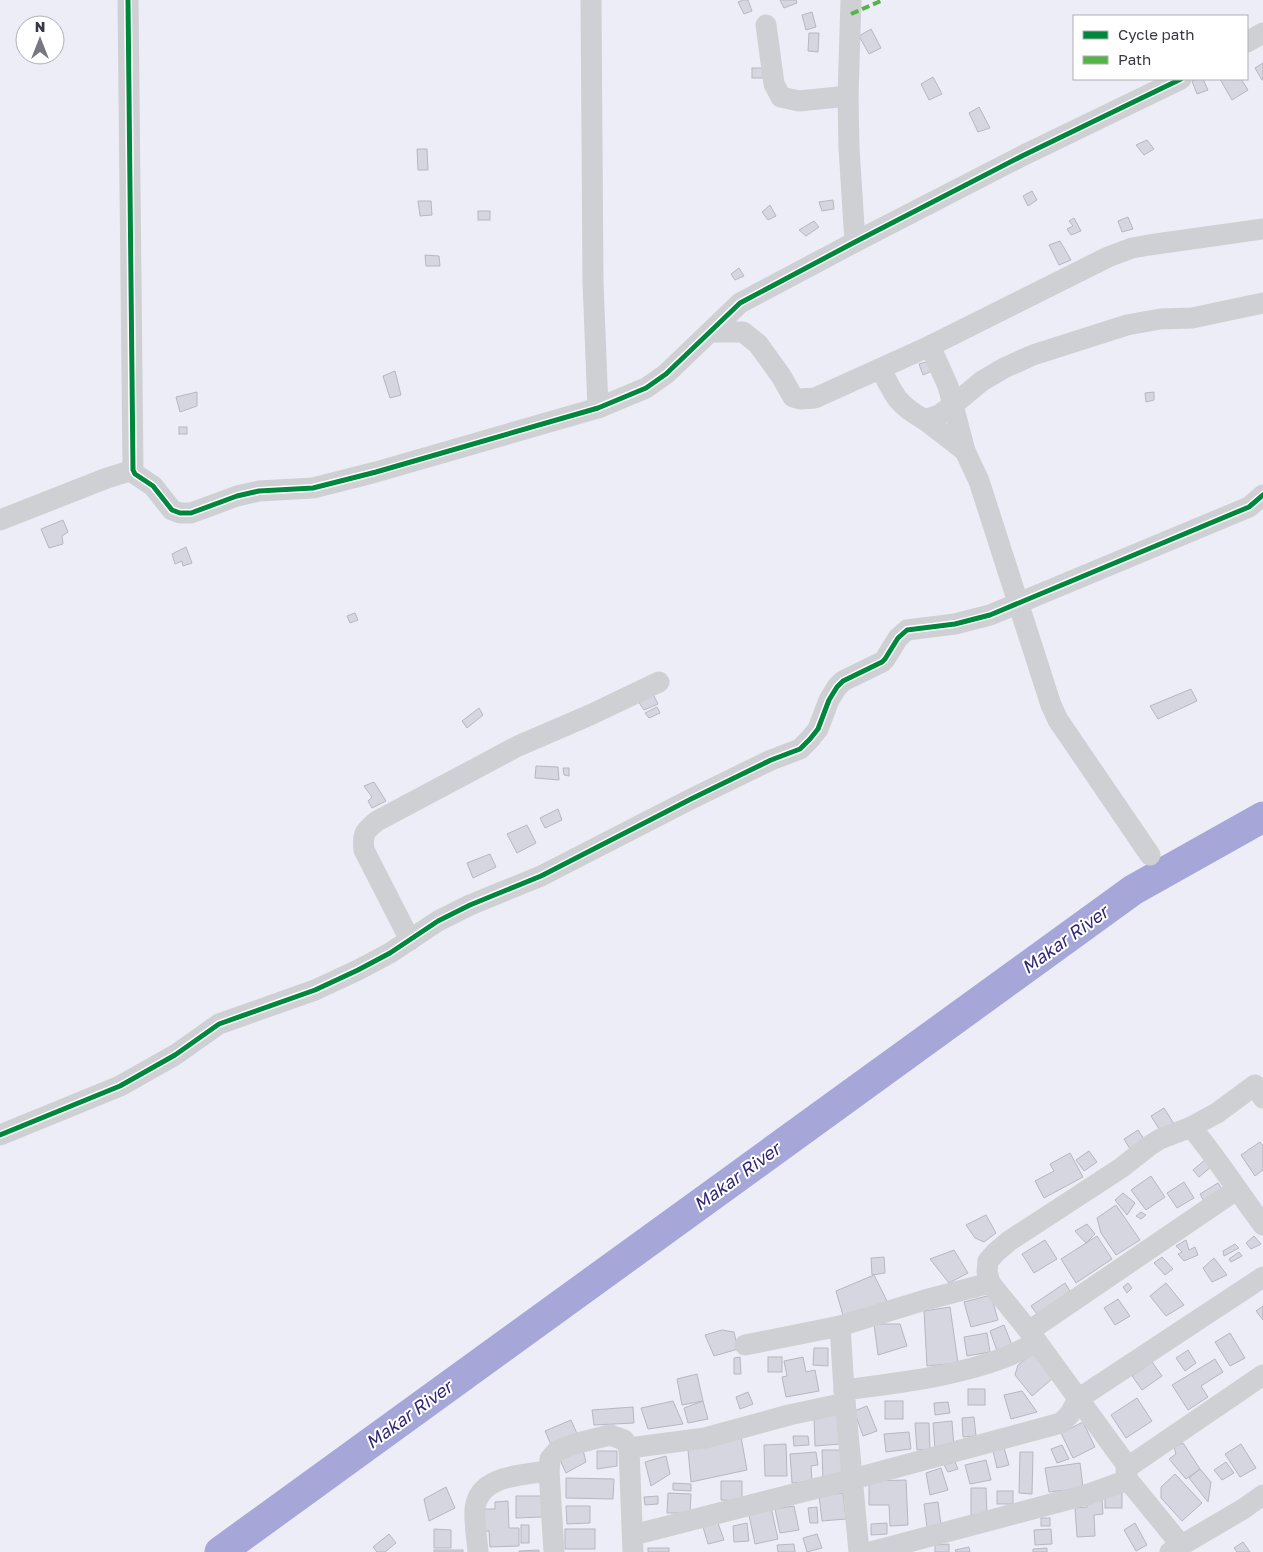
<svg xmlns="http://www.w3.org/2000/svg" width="1263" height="1552" viewBox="0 0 1263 1552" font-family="'Golos Text',sans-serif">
  <rect width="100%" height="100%" fill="#ededf8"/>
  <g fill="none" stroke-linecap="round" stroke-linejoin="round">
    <polyline stroke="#a6a7d8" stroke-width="31" points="220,1552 1133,890 1263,817"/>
  </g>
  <g fill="#d6d6e0" stroke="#b6b7c0">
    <polygon points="743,0 748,0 752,11 744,14 738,2"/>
    <polygon points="780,0 796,0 797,3 784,8"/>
    <polygon points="812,12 816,27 806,30 802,15"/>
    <polygon points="871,29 881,48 869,54 859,36"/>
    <polygon points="809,33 819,33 818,52 808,51"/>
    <polygon points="1263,63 1263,80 1262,80 1255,68"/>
    <rect x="752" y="68" width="14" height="10"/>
    <polygon points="933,77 942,94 929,100 921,84"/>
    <polygon points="1197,79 1203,79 1208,90 1197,94 1192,81"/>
    <polygon points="1220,79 1241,79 1248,90 1232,100"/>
    <polygon points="979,107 990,128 978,132 969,113"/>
    <polygon points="1147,140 1154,149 1144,155 1136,145"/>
    <polygon points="417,149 427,149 428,170 418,170"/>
    <polygon points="1032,191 1037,200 1028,206 1023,196"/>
    <polygon points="833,200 834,209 822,211 819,202"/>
    <polygon points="418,201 431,201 432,215 420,216"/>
    <polygon points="770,205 776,216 768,220 762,212"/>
    <rect x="478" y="211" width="12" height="9"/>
    <polygon points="1128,217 1133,229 1122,232 1118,221"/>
    <polygon points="1074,218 1081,231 1071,235 1067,229 1073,226 1069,221"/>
    <polygon points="814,221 819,227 806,236 799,230"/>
    <polygon points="1060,241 1071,260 1059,265 1049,245"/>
    <polygon points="425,255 439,256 440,266 426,266"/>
    <polygon points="739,268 744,276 735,280 731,274"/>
    <polygon points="929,361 932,371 923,375 919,364"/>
    <polygon points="395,371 401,395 390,398 383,376"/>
    <polygon points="197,392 197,406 180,412 176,397"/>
    <polygon points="1154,392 1154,400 1146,402 1145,393"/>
    <rect x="179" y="427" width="8" height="7"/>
    <polygon points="63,520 68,532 62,536 63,544 49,548 41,529"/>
    <polygon points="186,547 192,563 183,566 182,561 175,564 172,554"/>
    <polygon points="355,613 358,620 350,623 347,616"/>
    <polygon points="1191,689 1197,701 1158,719 1150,706"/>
    <polygon points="653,694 658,704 644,710 638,701"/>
    <polygon points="657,707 660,713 649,718 645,713"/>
    <polygon points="479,708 483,715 467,728 462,721"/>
    <polygon points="536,766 558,767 559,780 535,778"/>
    <polygon points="563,768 569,768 569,776 564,775"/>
    <polygon points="374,782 386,801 372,808 368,801 372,797 364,786"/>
    <polygon points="558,809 562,820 545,828 540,818"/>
    <polygon points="527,825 536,843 517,853 507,834"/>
    <polygon points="490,854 496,867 473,878 467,863"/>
    <polygon points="1164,1108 1174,1124 1161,1132 1151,1116"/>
    <polygon points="1138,1130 1144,1139 1130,1149 1124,1139"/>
    <polygon points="1260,1142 1263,1146 1263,1170 1255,1176 1241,1155"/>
    <polygon points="1089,1151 1097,1162 1084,1171 1076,1160"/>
    <polygon points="1070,1153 1083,1177 1044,1198 1035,1181 1054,1171 1050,1164"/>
    <polygon points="1206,1159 1212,1166 1199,1177 1193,1170"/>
    <polygon points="1151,1176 1165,1197 1146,1210 1131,1190"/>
    <polygon points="1184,1182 1194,1198 1177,1208 1167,1193"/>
    <polygon points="1218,1183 1223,1191 1205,1203 1200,1194"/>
    <polygon points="1123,1193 1135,1203 1127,1215 1115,1200"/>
    <polygon points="1116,1205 1140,1240 1116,1255 1101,1233 1097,1218"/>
    <polygon points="1141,1212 1146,1215 1141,1219 1136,1216"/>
    <polygon points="986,1215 996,1233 984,1242 975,1238 966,1225"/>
    <polygon points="1087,1224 1095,1234 1086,1243 1075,1231"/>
    <polygon points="1097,1236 1112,1259 1076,1283 1061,1259"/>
    <polygon points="1254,1236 1261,1244 1251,1249 1246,1243"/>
    <polygon points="1045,1240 1057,1259 1034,1273 1022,1254"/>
    <polygon points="1186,1240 1189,1250 1195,1247 1198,1255 1184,1261 1178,1254 1182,1252 1176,1246"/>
    <polygon points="1235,1244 1239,1248 1224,1256 1223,1251"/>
    <polygon points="954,1250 968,1273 949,1283 930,1259"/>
    <polygon points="1239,1252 1242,1256 1231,1262 1229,1259"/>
    <polygon points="884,1257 885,1273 872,1275 871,1258"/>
    <polygon points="1162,1257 1173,1269 1165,1275 1154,1263"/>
    <polygon points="1214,1258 1227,1275 1212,1282 1203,1268"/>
    <polygon points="874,1275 888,1303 845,1322 836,1291"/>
    <polygon points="1065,1283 1070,1291 1037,1314 1031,1306"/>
    <polygon points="1128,1283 1132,1288 1127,1293 1123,1287"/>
    <polygon points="1166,1283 1184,1305 1166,1316 1150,1296"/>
    <polygon points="991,1295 998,1320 971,1327 964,1302"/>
    <polygon points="1118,1299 1130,1316 1115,1325 1104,1308"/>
    <polygon points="1263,1306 1263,1320 1256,1311"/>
    <polygon points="950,1307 958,1363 927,1366 924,1311"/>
    <polygon points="874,1324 900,1324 907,1346 878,1355"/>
    <polygon points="1004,1325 1012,1345 997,1351 990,1331"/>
    <polygon points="722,1330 734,1332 738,1349 714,1356 705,1335"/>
    <polygon points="987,1333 990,1352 967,1356 964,1337"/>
    <polygon points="1230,1333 1245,1358 1230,1366 1215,1342"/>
    <polygon points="814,1348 828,1348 828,1366 813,1365"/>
    <polygon points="1188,1350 1196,1363 1185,1371 1176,1358"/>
    <polygon points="1033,1353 1053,1378 1032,1396 1015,1375 1018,1365"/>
    <polygon points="740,1357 741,1374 734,1374 734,1358"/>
    <rect x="768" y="1357" width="14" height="15"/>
    <polygon points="803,1357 806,1372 815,1370 819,1391 786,1397 782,1377 787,1376 784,1361"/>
    <polygon points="1215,1359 1223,1372 1201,1386 1208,1397 1188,1410 1172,1385"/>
    <polygon points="1152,1362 1162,1376 1142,1390 1132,1376"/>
    <polygon points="697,1374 703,1401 682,1405 677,1379"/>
    <rect x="968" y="1389" width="17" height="16"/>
    <polygon points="1022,1391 1037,1412 1011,1419 1004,1395"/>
    <polygon points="748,1392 753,1404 740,1409 736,1397"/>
    <polygon points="1137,1398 1152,1421 1126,1438 1111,1415"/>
    <polygon points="673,1401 683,1424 648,1429 641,1408"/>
    <polygon points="703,1401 708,1419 688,1423 684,1408"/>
    <rect x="885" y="1401" width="18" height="18"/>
    <polygon points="948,1402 950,1413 935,1415 934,1403"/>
    <polygon points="867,1406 877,1431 863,1436 854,1411"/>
    <polygon points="633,1407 634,1423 594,1425 592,1410"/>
    <polygon points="839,1415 840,1444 815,1446 814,1417"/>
    <polygon points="974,1417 976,1436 963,1437 962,1418"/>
    <polygon points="571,1420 578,1436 552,1447 545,1431"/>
    <polygon points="952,1421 954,1447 935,1449 933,1423"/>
    <polygon points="1083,1422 1095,1447 1073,1458 1061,1433"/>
    <polygon points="915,1423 929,1423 930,1449 917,1450"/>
    <polygon points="909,1432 911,1449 886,1452 884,1434"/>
    <polygon points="793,1436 808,1436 809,1445 794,1446"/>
    <polygon points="741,1437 747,1470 691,1482 688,1450"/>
    <polygon points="1183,1443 1200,1469 1186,1479 1169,1459 1176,1454 1174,1447"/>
    <polygon points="786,1444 787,1476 765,1476 764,1445"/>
    <polygon points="1241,1444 1256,1468 1240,1477 1225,1454"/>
    <polygon points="1062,1445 1069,1459 1057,1463 1051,1449"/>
    <polygon points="1004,1448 1009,1465 997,1468 993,1451"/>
    <polygon points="583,1450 586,1462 566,1473 559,1458"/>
    <polygon points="822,1450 845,1450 846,1478 823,1479"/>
    <polygon points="597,1451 617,1451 617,1466 597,1469"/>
    <polygon points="816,1452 818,1465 811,1466 812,1481 792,1483 790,1454"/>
    <polygon points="1020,1452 1033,1452 1032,1494 1019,1493"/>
    <polygon points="666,1456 670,1474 651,1486 645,1462"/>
    <polygon points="986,1460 991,1480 970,1484 965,1465"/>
    <polygon points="955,1462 958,1469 948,1472 944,1465"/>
    <polygon points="1226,1462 1234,1473 1222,1480 1214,1470"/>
    <polygon points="1080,1463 1083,1488 1049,1492 1045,1468"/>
    <polygon points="941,1468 948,1490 930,1495 926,1473"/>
    <polygon points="1200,1469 1211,1482 1208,1502 1189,1478"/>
    <polygon points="1175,1474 1202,1503 1182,1521 1161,1498 1161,1487"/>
    <polygon points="566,1478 614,1479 613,1499 566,1498"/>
    <polygon points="906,1480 908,1525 890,1526 889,1505 869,1505 869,1481"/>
    <polygon points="721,1481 742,1481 742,1501 721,1500"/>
    <polygon points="673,1483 691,1484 691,1491 673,1490"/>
    <polygon points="446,1487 455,1508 429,1521 424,1499"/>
    <polygon points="971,1488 986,1488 987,1514 971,1515"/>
    <rect x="997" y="1491" width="16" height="13"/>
    <polygon points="668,1493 691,1494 690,1513 667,1513"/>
    <polygon points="843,1493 846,1519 822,1521 819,1496"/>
    <rect x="1105" y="1493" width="17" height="15"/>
    <polygon points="516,1496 542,1496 542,1517 516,1518"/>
    <polygon points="658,1496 658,1504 645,1505 644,1497"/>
    <polygon points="1102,1499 1103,1514 1094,1515 1095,1536 1077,1537 1075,1508 1087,1507 1087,1500"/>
    <polygon points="508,1501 509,1528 519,1528 519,1546 490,1547 489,1531 484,1531 483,1509 495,1509 495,1502"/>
    <polygon points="938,1502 941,1525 927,1527 924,1504"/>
    <polygon points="566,1506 590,1506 590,1523 567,1524"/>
    <polygon points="794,1506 799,1530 780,1533 775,1509"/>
    <polygon points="771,1507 778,1539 755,1544 749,1515"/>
    <polygon points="817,1507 818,1523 810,1523 808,1508"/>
    <rect x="1041" y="1518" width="9" height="8"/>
    <polygon points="718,1523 724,1540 708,1544 703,1527"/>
    <polygon points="747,1523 749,1541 734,1542 733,1526"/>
    <polygon points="887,1523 887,1534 871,1535 871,1524"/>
    <polygon points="1135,1523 1147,1545 1136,1551 1124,1530"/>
    <rect x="521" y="1525" width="8" height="18"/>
    <polygon points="434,1529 451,1530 451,1548 434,1548"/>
    <rect x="565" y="1529" width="30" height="20"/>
    <polygon points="1051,1529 1052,1544 1035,1545 1034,1530"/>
    <polygon points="389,1534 396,1543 385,1552 377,1552 373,1547"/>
    <polygon points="817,1534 822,1548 807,1552 803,1538"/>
    <polygon points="1243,1542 1250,1552 1237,1552 1234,1548"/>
    <polygon points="794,1544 795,1552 778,1552 777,1545"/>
    <polygon points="949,1544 949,1552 935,1552 935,1545"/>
    <polygon points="969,1547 970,1552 956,1552 955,1550"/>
    <rect x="648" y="1548" width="21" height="4"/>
    <polygon points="1047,1548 1047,1552 1033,1552 1033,1549"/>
    <rect x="434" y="1550" width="29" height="2"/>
    <polygon points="539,1550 539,1552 519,1552 519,1551"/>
  </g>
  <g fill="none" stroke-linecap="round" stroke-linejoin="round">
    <g stroke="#cfd0d3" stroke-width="21">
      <polyline points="128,0 133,470 135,474 153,486 172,510 180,513 191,513 237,496 259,491 313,488 376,472 598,408 646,388 666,374 740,303 855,242 1022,156 1181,79"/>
      <polyline points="591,0 593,282 598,408"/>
      <polyline points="851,0 848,96 849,148 855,242"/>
      <polyline points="766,25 774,84 781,97 799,101 848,96"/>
      <polyline points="1247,42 1263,33"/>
      <polyline points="711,332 743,332 758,344 781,376 793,397 800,399 815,398 930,346 1108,257 1132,248 1149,245 1263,229"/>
      <path d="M881 369C894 396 898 405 925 420L939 415 953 405 948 386 930 346"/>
      <polyline points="925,420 965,451"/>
      <polyline points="0,520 107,478 133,470"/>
      <polyline points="1150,855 1058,720 1051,705 979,481 965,451 953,405 982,381 1004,368 1033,355 1127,325 1160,319 1192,318 1263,303"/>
      <path d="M410 940 364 850C362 833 365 831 377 821L518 746 590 715 659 682"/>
      <polyline points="1191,1127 1217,1113 1255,1085 1263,1098"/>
      <polyline points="0,1135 120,1086 175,1055 219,1024 315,990 358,970 390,953 438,921 470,905 541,876 691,799 771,760 800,749 810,739 818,729 829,700 837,687 843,681 882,662 885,659 898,638 907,630 955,624 990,615 1249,507 1263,495"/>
      <polyline points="840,1326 925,1300 990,1283"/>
      <polyline points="1029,1331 1236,1190"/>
      <polyline points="745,1345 840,1326 844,1390 859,1552"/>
      <path d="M844 1390C898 1383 954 1377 1006 1357 1016 1353 1027 1347 1037 1342"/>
      <path d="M1128 1467 1029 1331 990 1283 987 1271 988 1261 995 1253 1009 1241 1121 1168 1149 1146 1160 1139 1191 1127C1217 1158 1239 1193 1263 1225"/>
      <polyline points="633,1535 853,1479 1061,1423 1070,1414 1078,1399 1263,1277"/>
      <polyline points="1181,1545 1128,1480 1126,1470 1128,1467 1263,1375"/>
      <path d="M478 1552C477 1538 474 1523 475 1509 478 1475 523 1475 549 1471"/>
      <polyline points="554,1552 549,1471 550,1459 557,1451 574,1444 610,1435 624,1440 629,1448"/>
      <polyline points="633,1552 629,1448 705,1438 789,1415 845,1403"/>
      <polyline points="871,1552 1089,1494 1128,1480"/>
      <polyline points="1170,1552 1243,1509 1263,1495"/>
    </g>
    <polyline stroke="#56b347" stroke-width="4" stroke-dasharray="8 4" stroke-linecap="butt" points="851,14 883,0"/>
    <g stroke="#fff" stroke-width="8">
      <g id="cycleway">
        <polyline points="128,0 133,470 135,474 153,486 172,510 180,513 191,513 237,496 259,491 313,488 376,472 598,408 646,388 666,374 740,303 855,242 1022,156 1181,79"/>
        <polyline points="0,1135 120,1086 175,1055 219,1024 315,990 358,970 390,953 438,921 470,905 541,876 691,799 771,760 800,749 810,739 818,729 829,700 837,687 843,681 882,662 885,659 898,638 907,630 955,624 990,615 1249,507 1263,495"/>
      </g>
    </g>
    <use href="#cycleway" stroke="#00873e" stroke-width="5"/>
  </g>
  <g text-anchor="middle" stroke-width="4" stroke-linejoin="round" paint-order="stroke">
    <g font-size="18" font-style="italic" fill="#312875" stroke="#fff">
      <text transform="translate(1065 940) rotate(-36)" y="6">Makar River</text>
      <text transform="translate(737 1177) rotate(-36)" y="6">Makar River</text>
      <text transform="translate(409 1415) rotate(-36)" y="6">Makar River</text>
    </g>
  </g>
  <rect x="1073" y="15" width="175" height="65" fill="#ffffff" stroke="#afafb3"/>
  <rect x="1083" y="31" width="25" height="8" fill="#00873e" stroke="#afafb3"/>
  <text x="1118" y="40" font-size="15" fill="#373842">Cycle path</text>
  <rect x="1083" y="56" width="25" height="8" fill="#56b347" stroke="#afafb3"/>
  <text x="1118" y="65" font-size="15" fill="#373842">Path</text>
  <g transform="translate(40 40)"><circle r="24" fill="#ffffff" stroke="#afafb3"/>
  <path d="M0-4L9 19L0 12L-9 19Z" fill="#777782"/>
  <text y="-8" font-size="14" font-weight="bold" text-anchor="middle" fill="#373842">N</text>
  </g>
</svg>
